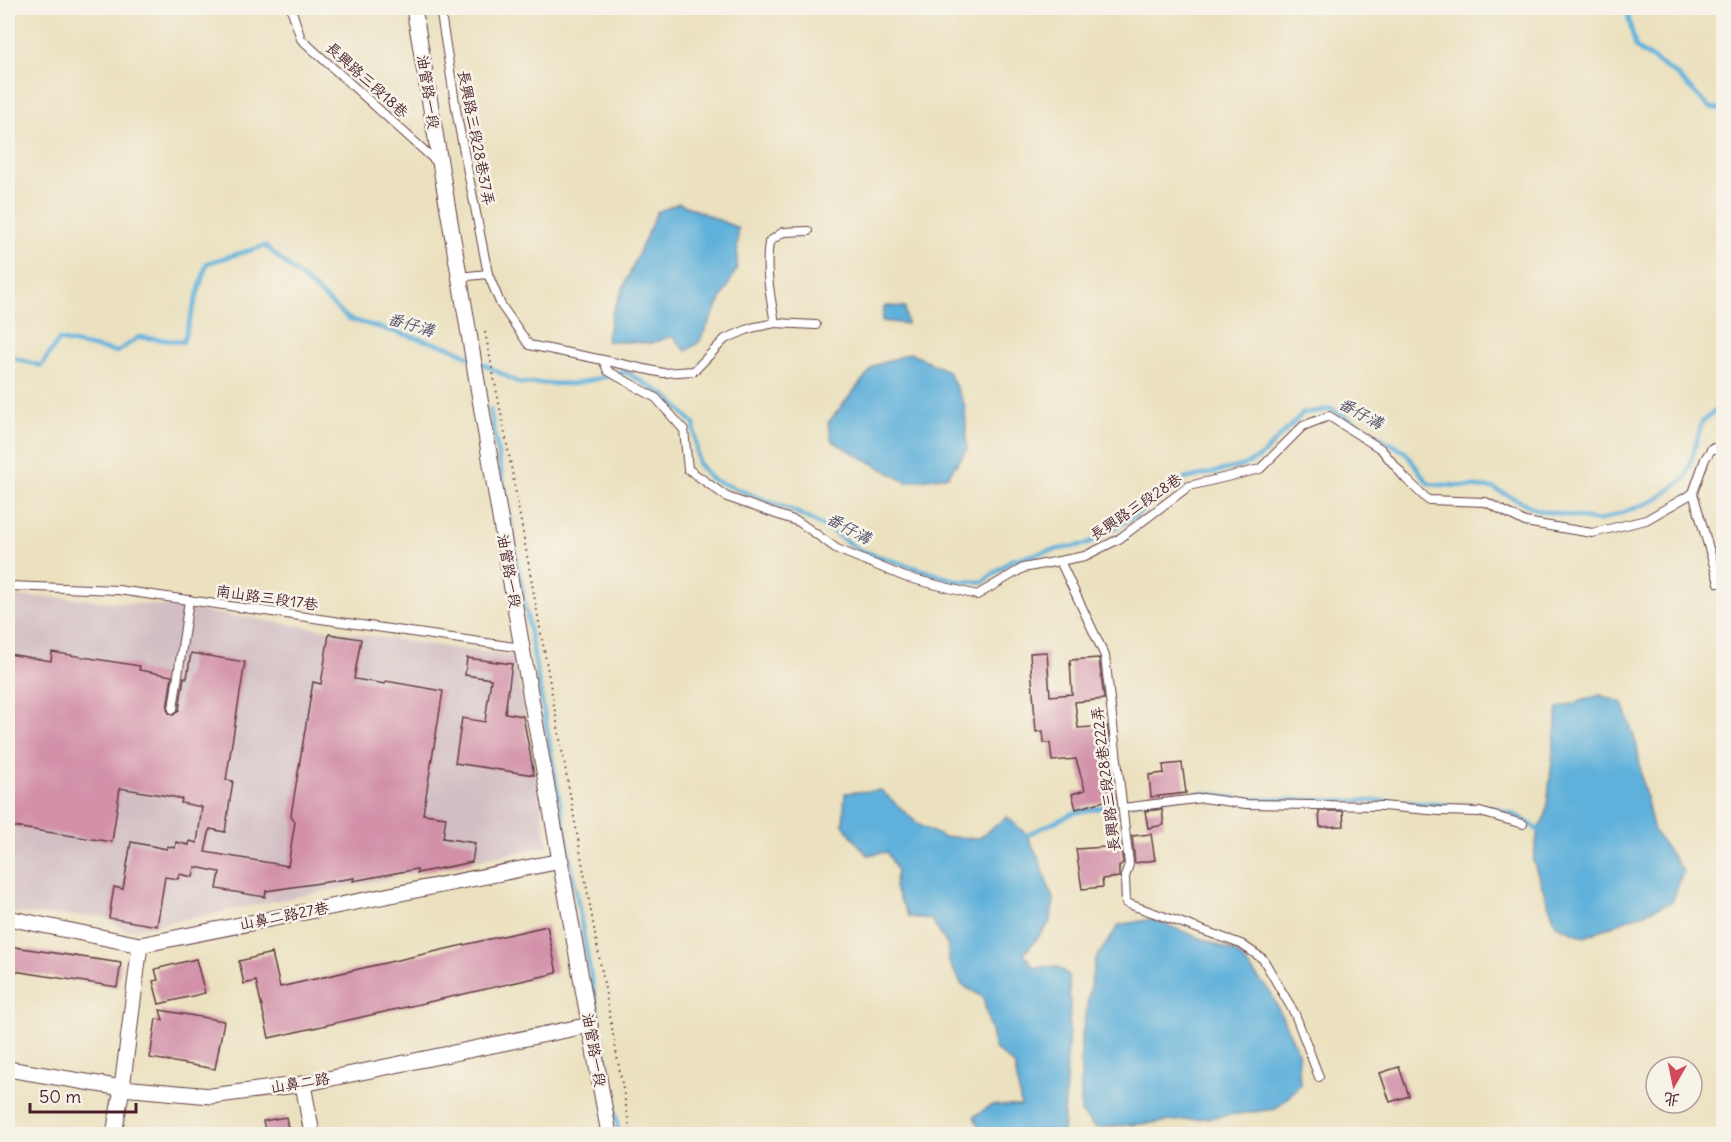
<svg xmlns="http://www.w3.org/2000/svg" width="1731" height="1142" viewBox="0 0 1731 1142" font-family="Delius,'LXGW WenKai TC',sans-serif">
  <rect width="100%" height="100%" fill="#f7f3e8"/>
  <filter id="ink" filterUnits="userSpaceOnUse"><feTurbulence type="fractalNoise" baseFrequency=".0167" numOctaves="2"/><feDisplacementMap in="SourceGraphic" scale="12" xChannelSelector="R" yChannelSelector="G"/><feConvolveMatrix kernelMatrix="1 2 1 2 8 2 1 2 1" color-interpolation-filters="sRGB"/></filter>
  <filter id="wash" filterUnits="userSpaceOnUse"><feTurbulence type="fractalNoise" baseFrequency=".008" numOctaves="4" result="noise"/><feDisplacementMap in="SourceGraphic" scale="24" xChannelSelector="R" yChannelSelector="G"/><feGaussianBlur stdDeviation="1.35" result="paint"/><feColorMatrix in="noise" values="0 0 0 0 0 0 0 0 0 0 0 0 0 0 0 0 0 1.4 0 .05"/><feComposite in="paint" operator="in"/></filter>
  <g filter="url(#wash)">
    <rect width="100%" height="100%" fill="#ebe1bf"/>
    <polygon fill="#d2bec3" points="8,597 52,597 165,606 514,657 548,846 126,931 104,917 8,913"/>
    <g fill="#5fb0da" stroke="#546882" stroke-width="1.5">
      <polygon points="679,203 738,228 737,268 699,342 686,351 672,336 652,343 606,341 613,311 657,212"/>
      <polygon points="889,306 905,307 907,324 882,321 884,307"/>
      <polygon points="910,353 948,371 965,406 967,449 948,476 906,482 832,441 828,423 874,366"/>
      <polygon points="1600,695 1623,703 1637,746 1643,785 1654,831 1683,871 1672,902 1584,937 1556,925 1533,861 1538,830 1546,814 1558,708"/>
      <polygon points="881,790 919,825 943,837 979,838 1007,817 1027,835 1039,859 1054,902 1049,924 1024,954 1034,968 1055,966 1069,975 1070,1008 1063,1134 981,1134 974,1116 992,1105 1021,1106 1015,1066 995,1049 983,997 962,985 949,962 948,946 931,919 909,917 894,888 897,871 887,852 867,855 843,825 845,793"/>
      <polygon points="1152,919 1237,953 1271,993 1298,1052 1300,1085 1276,1109 1197,1119 1095,1128 1081,1112 1081,1040 1095,960 1119,925"/>
    </g>
    <g fill="none" stroke-linecap="round" stroke-linejoin="round">
      <g stroke="#5fb0da" stroke-width="4.5">
        <polyline points="1626,8 1636,48 1677,75 1709,107 1724,110"/>
        <polyline points="8,356 41,366 59,340 117,352 139,337 183,342 207,263 265,246 349,319 452,348 470,357"/>
        <polyline points="478,361 519,383 574,384 626,372 668,397 694,424 698,463 711,479 794,511 830,530 859,550 957,581 983,582 1011,560 1048,551 1087,544 1132,518 1184,479 1242,466 1260,457 1303,413 1332,409 1405,452 1429,484 1493,488 1538,510 1599,521 1654,501 1686,478 1702,422 1724,403"/>
        <polyline points="490,409 619,1134"/>
        <polyline points="1027,835 1074,813 1118,804 1203,793 1242,799 1382,801 1495,808 1520,817 1538,830"/>
      </g>
    </g>
    <g id="blocks">
      <g fill="#d290a9">
        <polygon points="329,634 361,639 354,679 385,684 386,681 443,691 423,814 446,817 443,838 475,843 472,862 417,873 417,869 353,881 354,878 266,891 265,897 217,889 220,872 195,867 193,877 179,874 178,879 165,877 157,926 109,918 114,887 123,889 131,842 167,849 167,846 175,848 176,842 189,845 190,841 197,843 202,807 181,803 182,799 174,797 120,788 112,842 8,826 8,654 51,661 52,652 140,666 139,670 172,676 167,709 169,713 173,715 179,710 184,677 187,678 191,653 245,662 226,780 233,781 225,832 210,829 205,852 288,866 295,822 291,815 313,682 321,684"/>
        <polygon points="1047,652 1050,696 1072,694 1070,660 1099,658 1104,699 1075,702 1078,728 1107,726 1112,767 1107,768 1115,798 1076,809 1072,794 1085,790 1076,759 1052,761 1050,743 1044,743 1043,731 1036,732 1030,653"/>
        <polygon points="467,658 512,664 505,713 523,716 534,775 455,763 462,718 485,722 491,679 465,675"/>
        <polygon points="1182,763 1186,793 1151,797 1149,775 1164,773 1163,765"/>
        <polygon points="1162,809 1164,825 1148,828 1145,811"/>
        <polygon points="1319,811 1343,811 1344,826 1320,827"/>
        <polygon points="1151,834 1155,860 1135,863 1132,836"/>
        <polygon points="1121,846 1123,863 1119,866 1119,877 1102,879 1103,887 1082,889 1076,849"/>
        <polygon points="547,926 557,973 269,1038 256,981 244,984 239,961 272,953 280,987"/>
        <polygon points="8,946 121,963 117,987 8,970"/>
        <polygon points="196,959 205,993 159,1004 153,981 158,980 155,969"/>
        <polygon points="160,1010 224,1021 215,1069 150,1058 156,1019 163,1020"/>
        <polygon points="1399,1067 1409,1096 1390,1102 1380,1073"/>
        <polygon points="286,1117 289,1134 266,1134 263,1121"/>
      </g>
    </g>
  </g>
  <g filter="url(#ink)">
    <use href="#blocks" fill-opacity="0" stroke="#623c41" stroke-width="1.5"/>
    <g fill="none" stroke-linecap="round" stroke-linejoin="round">
      <g stroke="#623c41" stroke-width="10">
        <g id="lane">
          <polyline points="291,8 301,39 438,163"/>
          <polyline points="440,8 458,121 488,274"/>
          <polyline points="458,277 488,274 501,305 529,345 603,360 608,371 656,398 684,430 688,469 727,497 799,522 837,549 905,577 977,595 1023,568 1085,556 1119,539 1189,486 1260,469 1303,426 1329,416 1381,449 1405,478 1428,500 1486,502 1525,522 1592,533 1646,520 1693,493"/>
          <polyline points="775,323 816,325"/>
          <path d="M603 360 663 373 694 371 725 339 751 328 775 323C770 295 765 270 769 242L783 232 808 231"/>
          <polyline points="1060,561 1105,656 1129,864 1125,877 1126,903 1241,944 1263,959 1295,1014 1319,1077"/>
          <polyline points="1719,583 1693,493 1705,459 1712,448 1724,451"/>
          <polyline points="8,586 118,590 522,648"/>
          <polyline points="173,709 189,600"/>
          <polyline points="1123,808 1203,798 1246,804 1382,806 1440,811 1480,812 1523,824"/>
        </g>
      </g>
      <g stroke="#623c41" stroke-width="17">
        <g id="street">
          <polyline points="414,8 522,648 609,1134"/>
          <polyline points="8,918 140,945 561,861"/>
          <polyline points="8,1069 122,1088 211,1096 303,1084 590,1025"/>
          <polyline points="303,1084 312,1134"/>
          <polyline points="114,1134 122,1088 140,945"/>
        </g>
      </g>
      <polyline stroke="#623c41" stroke-width="2" stroke-dasharray="1.5 4.5" stroke-linecap="butt" points="485,332 507,444 631,1134"/>
      <use href="#lane" stroke="#fff" stroke-width="8"/>
      <use href="#street" stroke="#fff" stroke-width="15"/>
    </g>
  </g>
  <g text-anchor="middle" stroke-width="5" stroke-linejoin="round" paint-order="stroke">
    <g font-size="15" fill="#4a1f2b" stroke="#f7f3e8">
      <text transform="translate(367 80) rotate(42)" y="5">長興路三段18巷</text>
      <text transform="translate(428 92) rotate(81)" y="5">油管路一段</text>
      <text transform="translate(476 138) rotate(79)" y="5">長興路三段28巷37弄</text>
      <text transform="translate(1136 507) rotate(-34)" y="5">長興路三段28巷</text>
      <text transform="translate(509 571) rotate(80)" y="5">油管路一段</text>
      <text transform="translate(267 598) rotate(8)" y="5">南山路三段17巷</text>
      <text transform="translate(1106 779) rotate(-97)" y="5">長興路三段28巷222弄</text>
      <text transform="translate(284 916) rotate(-11)" y="5">山鼻二路27巷</text>
      <text transform="translate(594 1050) rotate(80)" y="5">油管路一段</text>
      <text transform="translate(300 1083) rotate(-9)" y="5">山鼻二路</text>
    </g>
    <g font-size="16" font-style="italic" fill="#515268" stroke="#f7f3e8">
      <text transform="translate(411 324) rotate(16)" y="6">番仔溝</text>
      <text transform="translate(1361 413) rotate(28)" y="6">番仔溝</text>
      <text transform="translate(849 528) rotate(28)" y="6">番仔溝</text>
    </g>
  </g>
  <rect width="1731" height="1142" fill="none" stroke="#f7f3e8" stroke-width="30"/>
  <g transform="translate(1674 1085) rotate(189)"><circle r="28" fill="#f7f3e8" stroke="#b29e9c" stroke-width="1.5"/>
  <path d="M0-4.5L10 22L0 15L-10 22Z" fill="#d1495b"/>
  <text y="-9" font-size="16" font-weight="bold" text-anchor="middle" fill="#4a1f2b">北</text>
  </g>
  <path d="M30 1103v9h106v-9" fill="none" stroke="#4a1f2b" stroke-width="3"/>
  <text x="39" y="1103" font-size="18" fill="#4a1f2b" stroke="#f7f3e8" stroke-width="4.5" paint-order="stroke">50 m</text>
</svg>
